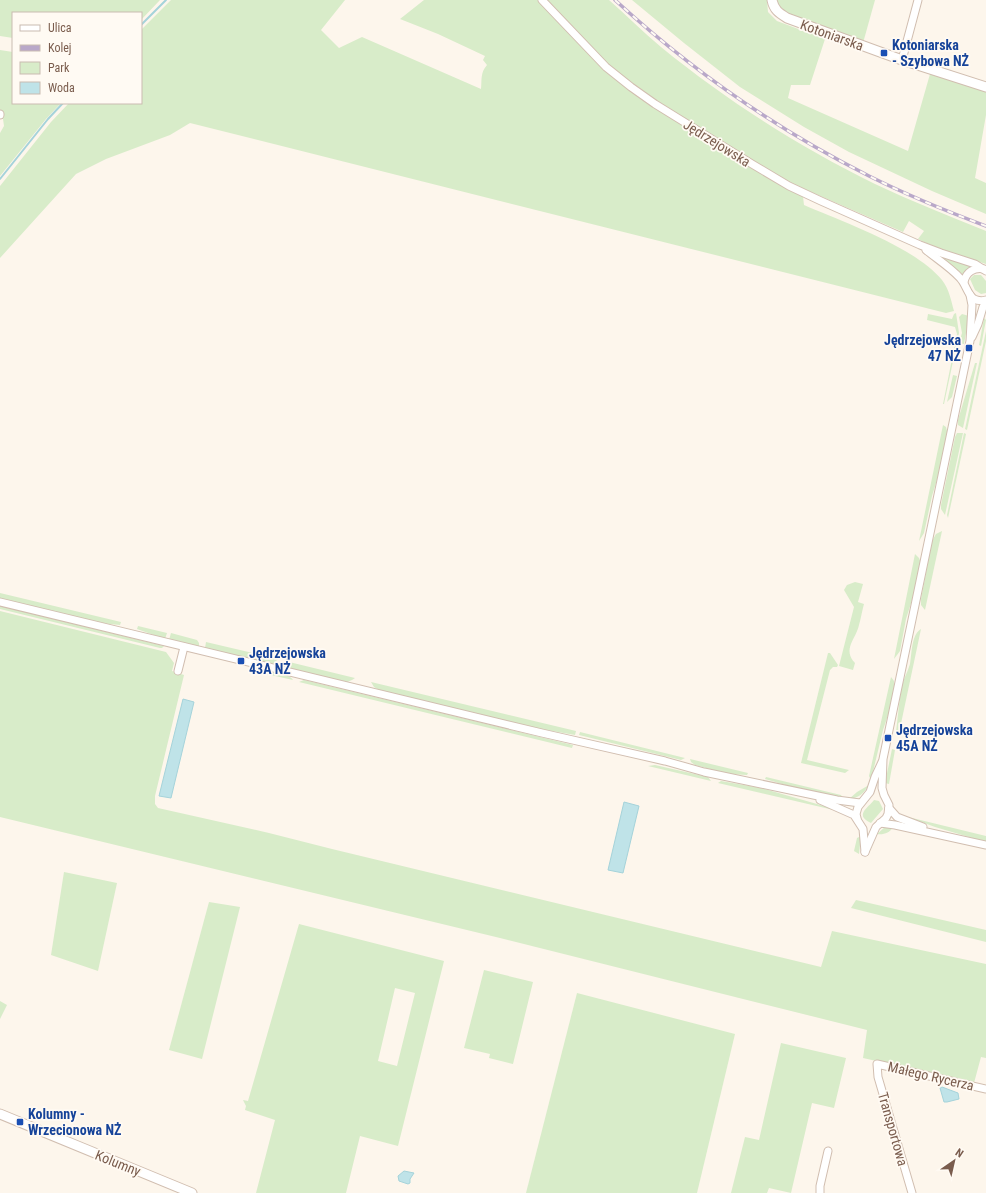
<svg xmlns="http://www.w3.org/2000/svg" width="986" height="1193" viewBox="0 0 986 1193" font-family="'Roboto Condensed',sans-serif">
  <rect width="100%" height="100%" fill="#fdf6ec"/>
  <g fill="#d8ecc9" fill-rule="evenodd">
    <polygon points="0,0 160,0 141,20 141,13 13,13 13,38 0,36"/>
    <path d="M171 0H345L321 30 339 48 362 37 481 89C482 80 480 73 487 65L483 60 485 56 438 34 400 19 424 0H609C626 15 643 32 661 47 726 100 799 147 875 184 911 201 949 216 986 231V264L936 248 918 239 924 231 909 221 903 232 802 188 804 205C843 222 915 247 942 280 949 289 951 300 954 311L946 313 190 123 170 135 106 159 76 174 0 258V186L51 122 69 103H141V30Z"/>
    <polygon points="632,0 767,0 768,12 777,21 825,39 810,85 791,85 788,98 908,151 930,74 986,91 986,115 975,178 986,183 986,214 932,191 849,152 804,127 740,87 684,43"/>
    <polygon points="776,0 875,0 863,43 786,13 778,6"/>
    <polygon points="0,50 13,52 13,103 61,103 46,119 0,176 0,133 4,126 3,119 0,114"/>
    <polygon points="940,256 975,267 962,274"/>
    <polygon points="974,275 981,275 986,281 986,293 981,294 975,290 970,279"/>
    <polygon points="956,313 959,333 944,404 943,404 957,334 955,327 927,320 928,314 952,319 954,314"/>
    <polygon points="962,314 969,316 964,344 959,343 962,333 959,317"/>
    <polygon points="984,318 986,320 981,346 979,345"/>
    <polygon points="986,331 986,341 967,430 965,429"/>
    <polygon points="975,363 977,363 963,428 958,425 958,420"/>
    <polygon points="953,375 957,376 952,397 947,402"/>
    <polygon points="943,425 946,427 948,435 939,473 932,496 924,533 919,541"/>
    <polygon points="957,433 963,433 945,515 941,509 941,505 955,437"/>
    <polygon points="964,433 966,434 948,518 947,515"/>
    <polygon points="942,531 925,610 921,605 921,599 932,541 936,534"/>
    <polygon points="915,554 919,558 921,563 913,597 906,619 900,651 894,659"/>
    <path d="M855 582 863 584 858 602 864 604C862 611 861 618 859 625 856 639 842 649 855 663L853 670 839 666 854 607 844 590 847 585Z"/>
    <polygon points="0,593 121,622 120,625 99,623 0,599"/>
    <polygon points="0,606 164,646 162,648 160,648 0,609"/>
    <polygon points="0,611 166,652 174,663 172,671 184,675 155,796 155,804 158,808 269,833 332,849 821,967 832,931 986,964 986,1058 981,1057 974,1083 863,1058 867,1030 500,938 0,817"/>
    <polygon points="138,626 167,633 165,639 137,629"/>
    <path d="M921 629 899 733 896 732C898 716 899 700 902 685 904 678 908 671 910 664 912 654 911 635 921 629Z"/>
    <polygon points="171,633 197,640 199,643 199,647 169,640"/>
    <polygon points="206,642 278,659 273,664 205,648"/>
    <polygon points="828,653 830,653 838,665 837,667 833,667 830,670 807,760 849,770 845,773 801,763"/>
    <polygon points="285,661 355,678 352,680 347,682 287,668 284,664"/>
    <path d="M248 670C258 669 287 671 293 680Z"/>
    <polygon points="891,677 894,681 894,691 889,712 883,730 871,780 869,776"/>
    <polygon points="304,680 573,745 572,748 299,682"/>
    <polygon points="371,682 576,731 575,735 541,729 379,690 374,687"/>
    <polygon points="580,732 685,758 681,760 579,735"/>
    <polygon points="892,749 895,750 889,784 885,783"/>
    <polygon points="690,759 748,773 747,775 729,774 695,765 691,762"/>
    <polygon points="655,765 708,777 711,781 648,766"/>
    <polygon points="766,777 841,795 843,798 789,786 765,779"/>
    <polygon points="721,781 761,788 824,806 838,811 718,783"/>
    <path d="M869 785C864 793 859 798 849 799L857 792Z"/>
    <path d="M874 800 879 801 883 809 871 823C854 815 868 808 874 800Z"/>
    <polygon points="908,817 986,836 986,842 935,827"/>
    <path d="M885 827H893C890 833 883 835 877 834Z"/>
    <polygon points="861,836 859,854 854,851 857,838"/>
    <polygon points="64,872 117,883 98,971 51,955"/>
    <polygon points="856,900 986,930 986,942 851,908"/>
    <polygon points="209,902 240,907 202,1059 169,1050"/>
    <path d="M299 924 444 961 398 1146 360 1136 346 1193H256L275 1120 245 1110 246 1106 243 1100 248 1101ZM395 988 415 993 397 1066 378 1061Z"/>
    <polygon points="484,970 533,982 513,1064 489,1058 490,1054 464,1048"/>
    <polygon points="577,993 735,1034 697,1193 526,1193"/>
    <polygon points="0,1001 7,1005 0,1019"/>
    <polygon points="781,1043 846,1058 834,1108 812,1103 791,1193 769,1188 767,1193 731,1193 745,1137 759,1140"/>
  </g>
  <g fill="#bfe3e8" stroke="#a5d3da">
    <polygon points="183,699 194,702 171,798 159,796"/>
    <polygon points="624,802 639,806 623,873 608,870"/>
    <polygon points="942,1087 958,1093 959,1099 947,1102 944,1102 940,1088"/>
    <polygon points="404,1171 414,1173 410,1179 410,1183 408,1184 399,1181 398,1176"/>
  </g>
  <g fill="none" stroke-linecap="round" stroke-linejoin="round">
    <g stroke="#a5d3da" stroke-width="2">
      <polyline points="141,25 166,0"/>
      <polyline points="0,179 48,119 63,103"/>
    </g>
    <g stroke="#d1beb0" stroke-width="9">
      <g id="minor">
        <polyline points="542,0 606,67 631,87 655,104 752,164 789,186 821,201 920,245 941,253 975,264 986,271"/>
        <polyline points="902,60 918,0"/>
        <polyline points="0,114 0,115"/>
        <path d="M926 250C937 259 950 267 960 278 966 284 967 294 974 299 978 301 982 301 986 300"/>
        <path d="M964 282C966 272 974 267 984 269"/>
        <polyline points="972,337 978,324 983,307 986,302"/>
        <polyline points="0,602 542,733 665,761 704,772 837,800 860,803"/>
        <polyline points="178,671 184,647"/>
        <polyline points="820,800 854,815 863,829 865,852"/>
        <polyline points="889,808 897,817 923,827"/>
        <polyline points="857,818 856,814 858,807 870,792 875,777 882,762"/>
        <polyline points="880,823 895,825 986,845"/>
        <polyline points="865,852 876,827 886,818 888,814 889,805 884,795 882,788 883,759 970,341 972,305 970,295"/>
        <polyline points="820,1193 820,1186 828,1151"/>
        <polyline points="912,1193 878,1077 877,1064 986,1089"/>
      </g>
    </g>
    <g stroke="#d1beb0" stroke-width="11">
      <g id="tertiary">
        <path d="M772 0C774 10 779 13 787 18L902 60 986 87"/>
        <polyline points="0,1114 192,1193"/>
      </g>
    </g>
    <use href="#minor" stroke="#fff" stroke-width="7"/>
    <use href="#tertiary" stroke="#fff" stroke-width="9"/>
    <g stroke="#b9a8c9" stroke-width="3.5">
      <path id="rail" d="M615 0C691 70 776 129 869 176 907 195 946 211 986 226"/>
    </g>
    <use href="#rail" stroke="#fffaf3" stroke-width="2" stroke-dasharray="6" stroke-linecap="butt"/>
  </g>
  <g fill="#1a4fb4" stroke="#fffaf3" stroke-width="1.5">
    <rect x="880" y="49" width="8" height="8" rx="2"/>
    <rect x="965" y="344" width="8" height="8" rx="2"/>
    <rect x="237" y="657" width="8" height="8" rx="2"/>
    <rect x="884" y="734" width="8" height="8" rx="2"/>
    <rect x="16" y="1118" width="8" height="8" rx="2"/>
  </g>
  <g text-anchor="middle" stroke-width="3.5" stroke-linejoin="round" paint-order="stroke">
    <g font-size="14" fill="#7a5c4d" stroke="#fffaf3">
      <text transform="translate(832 35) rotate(20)" y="5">Kotoniarska</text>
      <text transform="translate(717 143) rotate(32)" y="5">Jędrzejowska</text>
      <text transform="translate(931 1076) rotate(13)" y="5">Małego Rycerza</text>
      <text transform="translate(893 1129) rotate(74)" y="5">Transportowa</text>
      <text transform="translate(118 1163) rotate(22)" y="5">Kolumny</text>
    </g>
    <g font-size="14" font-weight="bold" fill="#164399" stroke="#fffaf3" text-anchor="start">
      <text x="892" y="50">Kotoniarska<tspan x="892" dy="16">- Szybowa NŻ</tspan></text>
      <text x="961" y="345" text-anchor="end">Jędrzejowska<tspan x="961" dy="16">47 NŻ</tspan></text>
      <text x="249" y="658">Jędrzejowska<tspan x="249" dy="16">43A NŻ</tspan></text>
      <text x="896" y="735">Jędrzejowska<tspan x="896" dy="16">45A NŻ</tspan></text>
      <text x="28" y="1119">Kolumny -<tspan x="28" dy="16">Wrzecionowa NŻ</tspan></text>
    </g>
  </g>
  <rect x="12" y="12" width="130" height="92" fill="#fffaf3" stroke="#cabbb1"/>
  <rect x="20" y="25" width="20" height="6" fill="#ffffff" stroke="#cabbb1"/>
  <text x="48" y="32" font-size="12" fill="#7a5c4d">Ulica</text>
  <rect x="20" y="45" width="20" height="6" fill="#b9a8c9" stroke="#cabbb1"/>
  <text x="48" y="52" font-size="12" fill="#7a5c4d">Kolej</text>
  <rect x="20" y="62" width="20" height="12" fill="#d8ecc9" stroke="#cabbb1"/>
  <text x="48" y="72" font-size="12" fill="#7a5c4d">Park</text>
  <rect x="20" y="82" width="20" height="12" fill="#bfe3e8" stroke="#cabbb1"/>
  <text x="48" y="92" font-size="12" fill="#7a5c4d">Woda</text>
  <g transform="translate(954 1161) rotate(34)" stroke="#fffaf3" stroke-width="3" paint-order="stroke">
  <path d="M0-3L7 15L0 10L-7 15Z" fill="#7a5c4d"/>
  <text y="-6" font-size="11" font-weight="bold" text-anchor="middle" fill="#7a5c4d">N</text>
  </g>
</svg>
